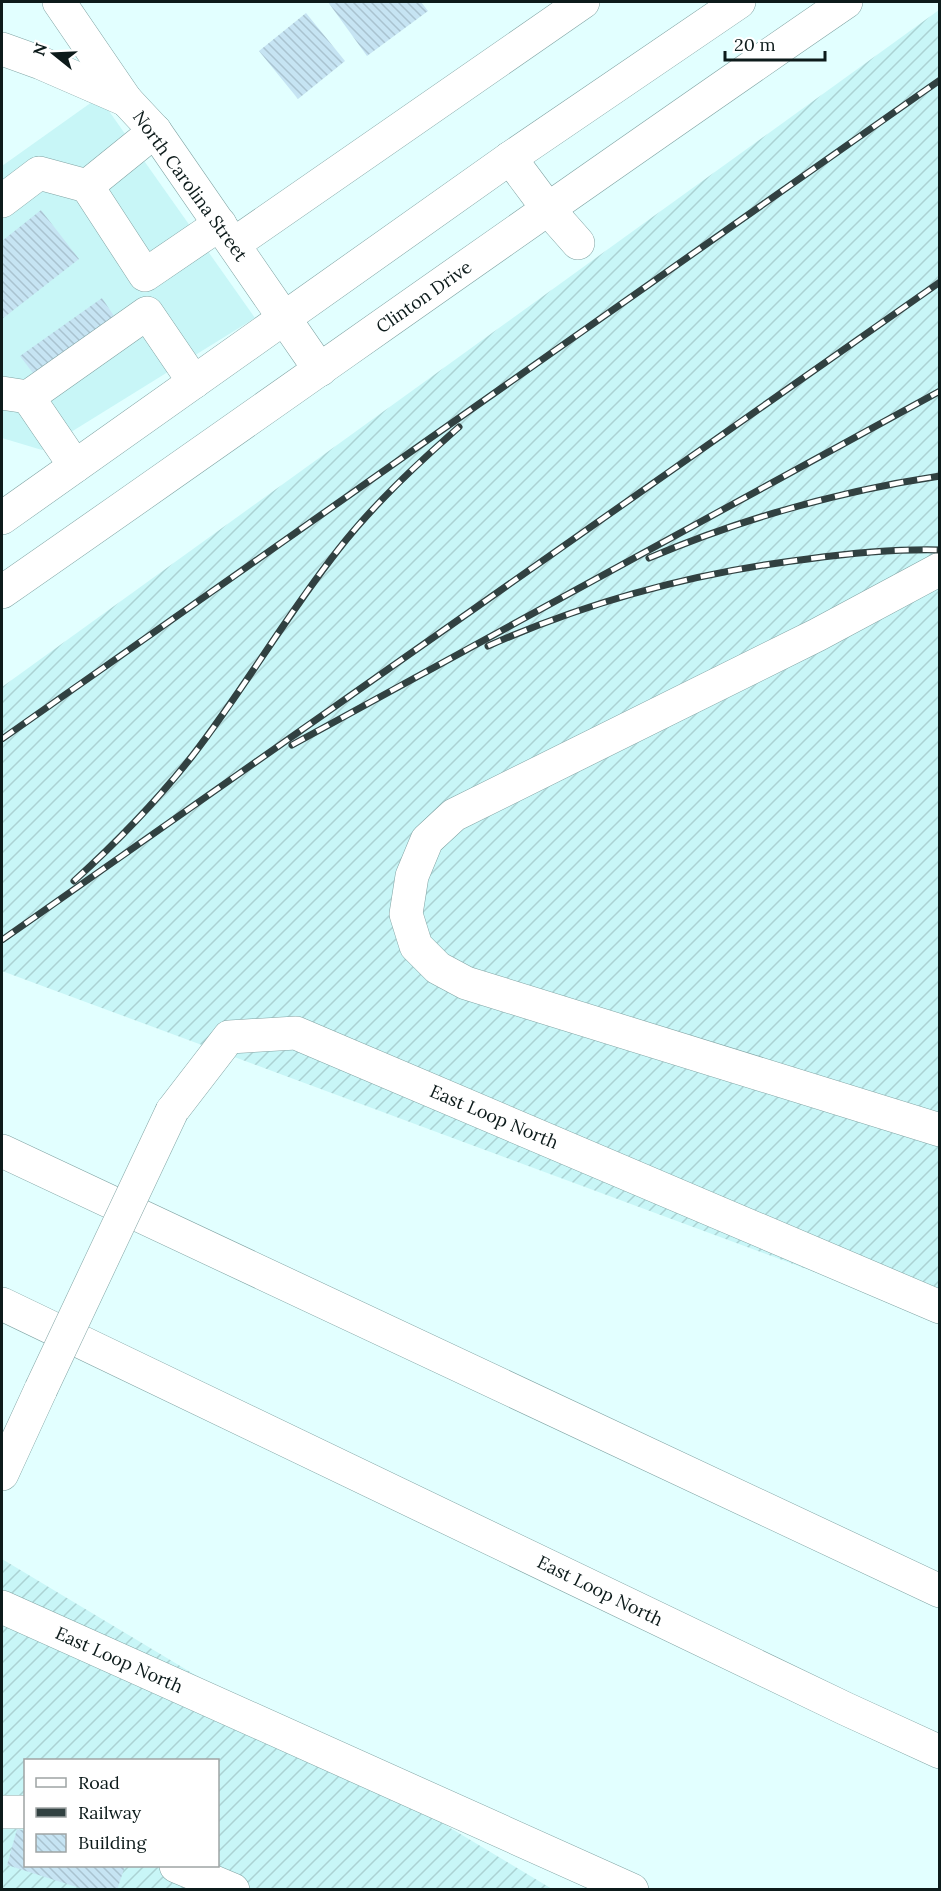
<svg xmlns="http://www.w3.org/2000/svg" width="941" height="1891" viewBox="0 0 941 1891" font-family="Lora,serif">
  <defs>
    <pattern id="industrial-furrows" width="10" height="10" patternUnits="userSpaceOnUse" patternTransform="scale(1.5)"><rect width="10" height="10" fill="#c8f6f7"/><path d="M-1 1l2-2M0 10L10 0M9 11l2-2" fill="none" stroke="#abd2d3"/></pattern>
    <pattern id="building-back-hatch" width="6" height="6" patternUnits="userSpaceOnUse" patternTransform="scale(1.5)"><rect width="6" height="6" fill="#c6e4f3"/><path d="M-1 5l2 2M0 0l6 6M5-1l2 2" fill="none" stroke="#a9c3d0"/></pattern>
  </defs>
  <rect width="100%" height="100%" fill="#e2ffff"/>
  <polygon fill="#c8f6f7" points="99,97 255,318 42,450 2,438 2,166"/>
  <g fill="url(#industrial-furrows)" fill-rule="evenodd">
    <polygon points="939,10 939,1318 2,971 2,687"/>
    <path d="M2 1559 552 1889H2ZM26 1760H218V1866H26Z"/>
  </g>
  <g fill="url(#building-back-hatch)">
    <polygon points="328,2 421,2 428,11 367,56"/>
    <polygon points="306,13 345,61 298,99 259,51"/>
    <polygon points="41,210 79,259 2,319 2,241"/>
    <polygon points="102,298 116,319 36,377 20,356"/>
    <polygon points="17,1829 26,1831 26,1866 125,1866 117,1890 86,1890 7,1865"/>
  </g>
  <g fill="none" stroke-linecap="round" stroke-linejoin="round">
    <g stroke="#81a4a4" stroke-width="34">
      <g id="minor">
        <polyline points="59,2 126,100 155,131 320,370"/>
        <polyline points="2,49 41,63 126,100"/>
        <polyline points="155,131 87,186 145,275 220,224"/>
        <polyline points="510,158 548,209 578,243"/>
        <polyline points="2,201 39,173 87,186"/>
        <polyline points="234,244 583,2"/>
        <polyline points="2,393 28,397"/>
        <polyline points="75,466 28,397 147,313 194,382"/>
        <polyline points="940,569 817,635 454,815 427,840 412,876 406,914 416,946 438,968 466,983 940,1130"/>
        <polyline points="2,1812 26,1812"/>
        <polyline points="176,1866 233,1890"/>
      </g>
    </g>
    <g stroke="#81a4a4" stroke-width="34">
      <g id="major">
        <polyline points="2,518 510,158 739,2"/>
        <path d="M2 592C284 396 563 196 846 2"/>
        <polyline points="172,1111 229,1037 296,1033 940,1307"/>
        <polyline points="2,1474 41,1389"/>
        <polyline points="2,1607 632,1890"/>
      </g>
    </g>
    <g stroke="#81a4a4" stroke-width="34">
      <g id="highway">
        <polyline points="2,1151 940,1591"/>
        <polyline points="2,1304 846,1709 940,1752"/>
      </g>
    </g>
    <use href="#minor" stroke="#fff" stroke-width="33"/>
    <use href="#major" stroke="#fff" stroke-width="33"/>
    <use href="#highway" stroke="#fff" stroke-width="33"/>
    <g stroke="#314141" stroke-width="7">
      <g id="rail">
        <path d="M649 558C741 519 840 491 940 476"/>
        <path d="M488 646C590 601 697 572 808 559 852 553 895 549 940 550"/>
        <polyline points="2,739 940,80"/>
        <polyline points="292,745 940,391"/>
        <path d="M74 881C117 842 157 801 193 755 244 689 286 616 338 550 373 505 416 465 459 427"/>
        <polyline points="2,940 940,282"/>
      </g>
    </g>
    <use href="#rail" stroke="#fff" stroke-width="4.5" stroke-dasharray="14" stroke-linecap="butt"/>
    <g stroke="#81a4a4" stroke-width="34" stroke-linecap="butt">
      <polyline id="major-bridge" points="41,1389 172,1111"/>
    </g>
    <use href="#major-bridge" stroke="#fff" stroke-width="33"/>
  </g>
  <g text-anchor="middle" stroke-width="6" stroke-linejoin="round" paint-order="stroke">
    <g font-size="18" fill="#0d1b1b" stroke="#fff">
      <text transform="translate(190 186) rotate(54)" y="6">North Carolina Street</text>
      <text transform="translate(424 297) rotate(-35)" y="6">Clinton Drive</text>
      <text transform="translate(494 1117) rotate(23)" y="6">East Loop North</text>
      <text transform="translate(600 1591) rotate(26)" y="6">East Loop North</text>
      <text transform="translate(119 1660) rotate(24)" y="6">East Loop North</text>
    </g>
  </g>
  <rect width="941" height="1891" fill="none" stroke="#0d1b1b" stroke-width="6"/>
  <rect x="24" y="1759" width="195" height="108" fill="#ffffff" stroke="#9ea4a4" stroke-width="1.5"/>
  <rect x="36" y="1778" width="30" height="9" fill="#ffffff" stroke="#9ea4a4" stroke-width="1.5"/>
  <text x="78" y="1789" font-size="18" fill="#0d1b1b">Road</text>
  <rect x="36" y="1808" width="30" height="9" fill="#314141" stroke="#9ea4a4" stroke-width="1.5"/>
  <text x="78" y="1819" font-size="18" fill="#0d1b1b">Railway</text>
  <rect x="36" y="1834" width="30" height="18" fill="url(#building-back-hatch)" stroke="#9ea4a4" stroke-width="1.5"/>
  <text x="78" y="1849" font-size="18" fill="#0d1b1b">Building</text>
  <g transform="translate(54 54) rotate(288)" stroke="#ffffff" stroke-width="4.5" paint-order="stroke">
  <path d="M0-4.5L10 22L0 15L-10 22Z" fill="#0d1b1b"/>
  <text y="-9" font-size="16" font-weight="bold" text-anchor="middle" fill="#0d1b1b">N</text>
  </g>
  <path d="M725 51v9h100v-9" fill="none" stroke="#0d1b1b" stroke-width="3"/>
  <text x="734" y="51" font-size="18" fill="#0d1b1b" stroke="#ffffff" stroke-width="4.5" paint-order="stroke">20 m</text>
</svg>
